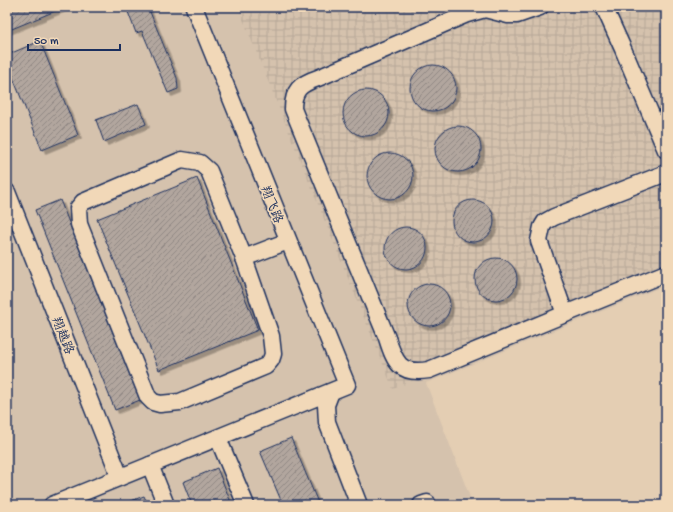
<svg xmlns="http://www.w3.org/2000/svg" width="673" height="512" viewBox="0 0 673 512" font-family="'Gochi Hand','LXGW WenKai TC',sans-serif">
  <defs>
    <pattern id="industrial-grid" width="8" height="8" patternUnits="userSpaceOnUse"><rect width="8" height="8" fill="#d5c2ad"/><path d="M0 4h8M4 0v8" fill="none" stroke="#b6a797"/></pattern>
    <pattern id="building-hatch" width="6" height="6" patternUnits="userSpaceOnUse"><rect width="6" height="6" fill="#b2a69e"/><path d="M-1 1l2-2M0 6l6-6M5 7l2-2" fill="none" stroke="#908884"/></pattern>
    <filter id="shadow"><feDropShadow dx="3.5" dy="3.5" stdDeviation="0" flood-color="#0004"/></filter>
  </defs>
  <rect width="100%" height="100%" fill="#e4ceb3"/>
  <filter id="ink" filterUnits="userSpaceOnUse"><feTurbulence type="fractalNoise" baseFrequency=".025" numOctaves="2"/><feDisplacementMap in="SourceGraphic" scale="8" xChannelSelector="R" yChannelSelector="G"/><feConvolveMatrix kernelMatrix="1 2 1 2 8 2 1 2 1" color-interpolation-filters="sRGB"/></filter>
  <g filter="url(#ink)">
    <polygon fill="#d5c2ad" points="7,7 666,7 666,285 426,383 473,505 7,505"/>
    <polygon fill="url(#industrial-grid)" points="238,7 666,7 666,276 393,389"/>
    <g fill="url(#building-hatch)" stroke="#1b2f5e" filter="url(#shadow)">
      <polygon points="7,7 65,7 7,31"/>
      <polygon points="132,7 148,7 177,78 178,89 168,93 142,31 136,33 128,12 134,10"/>
      <polygon points="40,41 78,135 42,150 7,63 7,55"/>
      <circle cx="433" cy="88" r="23"/>
      <circle cx="366" cy="113" r="23"/>
      <polygon points="138,104 146,124 104,142 96,120"/>
      <circle cx="458" cy="149" r="23"/>
      <circle cx="390" cy="176" r="23"/>
      <polygon points="197,178 258,330 159,370 97,219"/>
      <polygon points="60,200 140,400 115,410 35,210"/>
      <circle cx="473" cy="221" r="21"/>
      <circle cx="406" cy="248" r="21"/>
      <circle cx="496" cy="279" r="21"/>
      <circle cx="429" cy="305" r="21"/>
      <polygon points="291,438 319,505 283,505 260,451"/>
      <polygon points="217,468 232,505 192,505 183,482"/>
      <polygon points="144,496 148,505 120,505"/>
    </g>
    <g fill="none" stroke-linecap="round" stroke-linejoin="round">
      <g stroke="#1b2f5e" stroke-width="19">
        <g id="minor">
          <path d="M540 7 517 15H508L485 9 467 14 318 78C300 84 293 90 293 109L387 338C395 363 400 375 429 370L565 314"/>
          <polyline points="604,7 623,49 666,150"/>
          <polygon points="182,160 200,163 209,171 244,258 271,336 273,354 271,360 266,366 180,402 160,404 153,402 148,397 79,224 78,208 83,202"/>
          <polyline points="666,173 554,217 545,222 542,227 539,241 565,314 666,273"/>
          <polyline points="7,192 120,477"/>
          <polyline points="244,258 288,241"/>
          <polyline points="331,392 326,405 327,422 359,505"/>
          <polyline points="218,438 246,505"/>
          <polyline points="150,465 166,505"/>
          <polyline points="52,505 347,385 194,7"/>
          <polyline points="421,505 427,503"/>
        </g>
      </g>
      <use href="#minor" stroke="#f1d8b8" stroke-width="16"/>
    </g>
  </g>
  <g text-anchor="middle" stroke-width="3.5" stroke-linejoin="round" paint-order="stroke">
    <g font-size="13" fill="#1b2f5e" stroke="#f1d8b8">
      <text transform="translate(273 204) rotate(68)" y="5">翔飞路</text>
      <text transform="translate(64 335) rotate(68)" y="5">翔越路</text>
    </g>
  </g>
  <rect width="673" height="512" fill="none" stroke="#f1d8b8" stroke-width="24"/>
  <rect x="12" y="12" width="649" height="488" fill="none" stroke="#1b2f5e" stroke-width="1.5" filter="url(#ink)"/>
  <path d="M28 44v6h92v-6" fill="none" stroke="#1b2f5e" stroke-width="2"/>
  <text x="34" y="44" font-size="12" fill="#1b2f5e" stroke="#f1d8b8" stroke-width="3" paint-order="stroke">50 m</text>
</svg>
